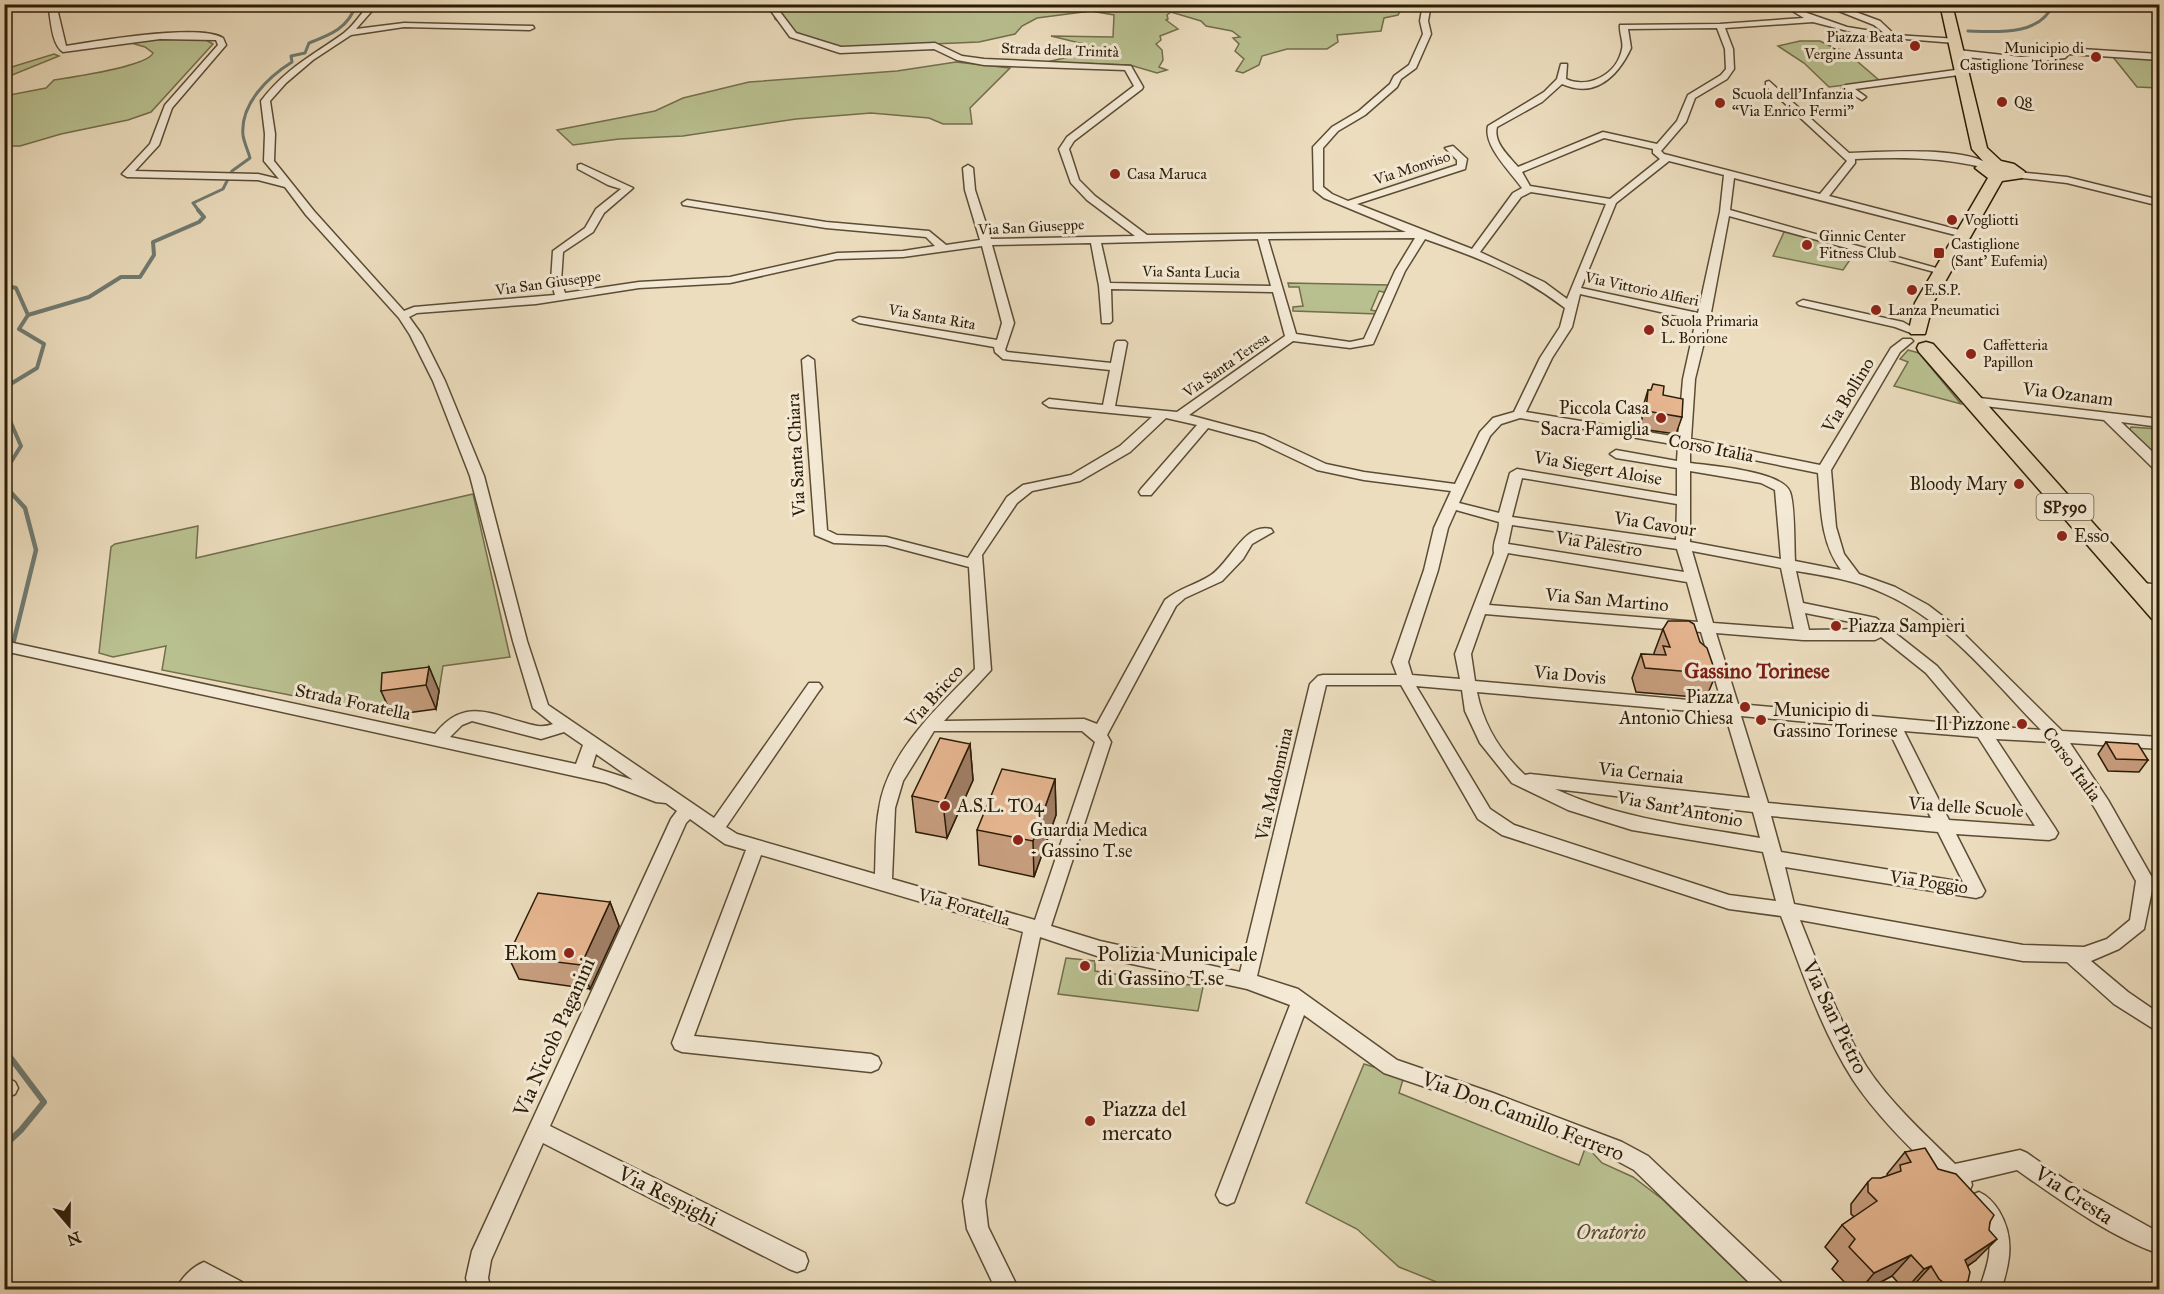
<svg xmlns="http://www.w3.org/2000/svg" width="2164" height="1294" viewBox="0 0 2164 1294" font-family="'IM FELL Great Primer',serif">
  <rect width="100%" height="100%" fill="#ecddbe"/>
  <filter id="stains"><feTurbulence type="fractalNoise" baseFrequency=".00333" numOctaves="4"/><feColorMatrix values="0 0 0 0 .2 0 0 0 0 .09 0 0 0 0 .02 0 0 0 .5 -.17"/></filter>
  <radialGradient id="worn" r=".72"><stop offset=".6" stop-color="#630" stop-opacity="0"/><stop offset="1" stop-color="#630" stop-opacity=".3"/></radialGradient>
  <g fill="#b9c090" stroke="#726e4b" stroke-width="1.5">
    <polygon points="772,5 1414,5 1403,6 1398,15 1384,18 1381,31 1337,35 1338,42 1327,49 1287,49 1262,56 1259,65 1243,73 1236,71 1244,59 1235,51 1239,44 1233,38 1240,37 1232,31 1206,26 1201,21 1171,12 1167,15 1168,19 1166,20 1178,29 1160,36 1161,40 1156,44 1162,50 1163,60 1159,67 1167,70 1157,73 1130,65 1047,62 1077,55 1085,50 1084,44 1051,36 1113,37 1114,15 1091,11 1037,18 1022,26 1015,34 979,42 839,48 795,33 775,19"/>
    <path d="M172 38 204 39 213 44 151 112 128 120 61 134 20 146H5L4 96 46 88 54 80C71 77 147 67 153 53L145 47 131 43 140 40Z"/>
    <polygon points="1800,41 1820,41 1836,49 1844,50 1880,81 1829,87 1804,63 1778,46"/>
    <polygon points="54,54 59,56 5,78 5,69"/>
    <polygon points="2113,57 2159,60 2159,88 2137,87"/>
    <polygon points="956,62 1010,68 970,108 972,124 943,124 929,118 871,113 796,119 683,136 619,139 573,145 557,130 655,111 683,98 749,82 897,71"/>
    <polygon points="1785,230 1856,251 1843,270 1773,256"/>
    <polygon points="1288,283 1389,285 1388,293 1379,291 1371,310 1380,312 1378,314 1293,311 1293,307 1303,306 1299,287 1289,287"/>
    <polygon points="1908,350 1919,353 1961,404 1894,386 1908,362 1900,359"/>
    <polygon points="2131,427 2159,429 2159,461 2129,432"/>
    <polygon points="473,494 510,657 443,666 439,691 393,697 392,715 162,670 166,646 113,657 99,653 111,547 115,544 198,526 196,558"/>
    <polygon points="1066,958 1095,961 1095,971 1203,987 1198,1011 1058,994"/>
    <polygon points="1364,1064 1404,1076 1399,1093 1579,1165 1586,1146 1602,1163 1633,1177 1662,1199 1755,1289 1454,1289 1399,1267 1357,1229 1306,1203"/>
  </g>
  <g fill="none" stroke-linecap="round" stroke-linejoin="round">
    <g stroke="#6f7b72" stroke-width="3">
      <path d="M1968 31C1997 32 2041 36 2053 4"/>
      <path d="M199 211 193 203 223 189 232 171 250 158C248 150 244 143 243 135 240 104 268 77 292 62L291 56 305 53 309 43C330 35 349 28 356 4"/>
    </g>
    <g stroke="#6f7b72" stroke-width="4">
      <polyline points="4,285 16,288 28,315"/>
      <polyline points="4,388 37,368 44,344 19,329 28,315 89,297 121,277 140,277 154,255 153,242 199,222 204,217 198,210"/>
      <polyline points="4,407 21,446 4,473"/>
    </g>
    <polyline stroke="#6f7b72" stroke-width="4.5" points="4,485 25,508 36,550 4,681"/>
    <polyline stroke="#6f7b72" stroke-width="6" points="4,1049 44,1102 21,1130 4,1146"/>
    <g stroke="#5b4c34" stroke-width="3">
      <g id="street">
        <path d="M48 4H56L66 46C96 41 200 23 223 38L226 45 172 108 159 145 135 171 258 174 279 179 264 161 265 134 261 101C286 68 312 56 344 33 354 25 361 14 369 4H378L356 29 404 23 533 26 534 28 530 30 404 27 351 35 313 60 286 83 270 101 275 134 274 161 314 211 404 311 414 307 555 295 551 281 553 251 585 228 596 209 621 189 608 185 578 169V165L581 164 633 188 604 213 593 232 563 252 561 281 565 293 639 282 730 277 837 253 903 251 935 246 926 237 826 228 683 205 682 203 687 200 826 222 929 231 946 245 980 240 965 190 963 168 968 165 973 168 975 190 991 239 1135 236 1087 200 1071 183 1059 149 1067 137 1134 86 1125 70 984 65 957 60 934 49 840 53 790 37 766 4H774L796 33 841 47 935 43 962 56 984 59 1131 66 1143 87 1142 89 1074 141 1069 149 1079 180 1095 196 1147 235 1406 232 1324 198 1314 190 1313 147 1332 127 1359 111 1390 84 1394 76 1409 65 1423 34 1420 21 1423 4H1431L1428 21 1431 34 1416 68 1401 79 1397 87 1365 115 1338 131 1323 148V187L1332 194 1348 201 1457 165V160L1445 148 1453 146 1467 159 1465 169 1357 204 1472 249 1513 193 1522 188C1511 172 1483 146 1488 126L1544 92 1557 79 1561 64H1567L1566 79C1588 89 1617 75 1622 49 1624 42 1619 33 1620 25L1720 24 1804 18 1781 4H1792L1807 13 1847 27 1884 33 1874 25 1821 4H1834L1880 21 1895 35 1958 39V43H1955L1867 36 1813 22 1725 28 1733 49 1734 69 1727 79 1695 98 1686 122 1661 151 1664 154 1820 194 1847 161 1766 86V82L1769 81 1849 153C1882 152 1964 146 1990 165L1985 168C1942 157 1899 157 1855 159V163L1829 196 1967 232V236L1963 237 1734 178 1730 210 1947 271 1942 274 1938 273 1729 216 1710 318 1695 379 1691 439 1820 465 1891 348 1903 339H1911L1913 341 1900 352 1831 470 1836 527 1844 554 1859 574 1895 587 1928 605 1958 628 2062 731 2160 737V749L2070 743 2108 800 2154 881 2144 929 2119 949 2091 961 2128 992 2160 1014V1033L2114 1004 2067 962 2023 961 1800 920C1820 969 1838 1020 1866 1066 1890 1103 1924 1133 1955 1164L2020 1150 2027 1153 2067 1181 2160 1233V1254C2110 1237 2060 1200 2017 1170L1971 1181 1972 1185 1969 1192 1962 1195 1955 1192C1920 1157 1881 1122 1853 1080 1821 1030 1802 971 1781 916L1729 909 1502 835 1478 819 1401 685H1326L1257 976 1298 989 1397 1060 1493 1093 1622 1142 1648 1156 1781 1282 1784 1290H1757L1634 1170 1608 1156 1484 1107 1384 1073 1304 1015 1234 1202 1227 1205 1220 1202 1216 1195 1290 1005 1247 989 1100 957 1040 937 985 1201 988 1227 1019 1290H996L967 1229 963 1201 1023 932 761 855 694 1036 871 1054 878 1057 881 1063 878 1069 871 1072 682 1052 675 1049 672 1043 746 850 725 844 690 819 686 823 550 1126 805 1253 808 1261 805 1269 797 1272 789 1269 543 1143 491 1260 488 1278 491 1290H469L466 1278 472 1251 671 819 677 811 666 803 656 802 606 783 4 651V641L435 734C463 698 488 713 525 723 535 726 543 728 553 724L533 708 513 641 470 476 433 381 410 335 399 318 306 215 285 187 258 180 127 177 122 174 150 144 165 105 218 45 216 40 160 39 63 52C51 44 51 18 48 4ZM1717 28 1725 49 1726 69 1721 75 1688 95 1677 121 1657 144 1603 132 1518 167C1509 156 1493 143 1497 127L1542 102 1562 84C1595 99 1618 76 1631 48L1628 29ZM1604 138 1653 149V153L1660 159 1610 199 1530 186 1522 172ZM1669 161 1724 175 1720 212 1698 313 1581 288 1616 203ZM1531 192 1606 204 1567 299 1544 282 1480 252 1521 197ZM1415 238 1395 271 1364 339 1350 342 1296 334 1268 239ZM1258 239 1271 286 1110 283 1101 243ZM1425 239C1479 258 1519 273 1565 308L1560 327 1540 358 1514 412 1493 418 1480 432 1455 484 1364 472 1326 464 1264 435 1189 415 1293 341 1350 348 1373 344 1405 271ZM1091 243 1099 286 1102 323H1110L1112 321 1111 289 1273 292 1285 336 1177 412 1115 406 1127 343 1125 341H1117L1115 343 1111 363 1007 352 1005 350 1014 323 992 245ZM982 246 1002 323 997 340 859 317 853 320 859 323 994 347 995 352 1003 359 1110 370 1103 405 1049 399 1043 403 1049 407 1152 417 1120 446 1071 475 1023 485 1007 497 968 558 886 537 837 535 827 530 814 360 808 356 802 360 815 535 834 543 886 545 969 567 975 669C938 707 887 753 879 809 875 830 876 853 875 874L737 834 726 827 819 691 822 687 819 683H809L714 818 548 705 527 641 484 476 445 381 422 335 409 317 417 313 536 304 639 288 730 283 837 259 903 257ZM1580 294 1696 320 1683 379 1678 437 1526 412 1552 358 1572 327ZM1166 418 1197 425 1141 489 1139 492 1141 495H1151L1208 428 1256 441 1317 470 1364 480 1451 491 1434 528 1424 570 1392 662 1397 675H1323L1318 676 1310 684 1240 972 1100 941 1051 926 1111 742 1107 735 1176 606 1185 598 1222 581 1243 559 1252 544 1273 532 1271 529C1244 522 1230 563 1211 575 1196 585 1179 588 1165 600L1097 724 1084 719 944 721 991 670 982 555 1017 503 1032 491 1080 481 1130 452ZM1520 418 1678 445 1677 461 1616 450 1610 454 1616 458 1677 468V496L1517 469 1510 473 1499 513 1459 503 1490 436 1501 424ZM1690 447 1818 473C1821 507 1820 542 1841 570L1795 561C1794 545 1795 505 1790 492 1782 471 1712 466 1690 463ZM1690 471 1761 483 1775 490 1781 559 1690 542ZM1522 478 1677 504 1676 540 1512 517ZM1456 510 1499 522C1499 533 1492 542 1494 553L1455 654 1460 679 1412 675 1408 662 1438 570 1448 528ZM1512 525 1677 549 1684 572 1508 544ZM1692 551 1781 568 1794 629 1713 623ZM1508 553 1687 582 1698 622 1489 605ZM1796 571C1826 576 1857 580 1885 594 1948 622 1994 682 2041 730L1988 726 1937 666 1876 618 1803 603ZM1805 613 1866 625 1871 629 1809 630ZM1485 614 1701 632 1722 703 1475 681 1471 654ZM1716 633 1803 640H1875L1881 637 1926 673 1970 725 1738 704ZM1416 686 1462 690 1465 711 1480 743 1512 783 1568 810 1632 830 1763 852 1776 901 1729 895 1514 825 1490 809ZM1477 692 1725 714 1750 798 1530 774 1525 775C1501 753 1483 724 1477 692ZM1741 716 1888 729 1931 818 1768 803ZM472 721 541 739 564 732 583 745 576 764 450 737 462 725ZM934 731H1082L1095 742 1035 920 892 879 895 808 903 781ZM1904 731 1978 737 2035 826 1949 820ZM1996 739 2053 742 2096 810 2136 881 2130 920 2107 939 2084 947 2023 945 1794 904 1785 867 1976 898 1982 896 1985 891 1956 834 2049 840 2055 838 2058 833 2055 828ZM596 754 633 780 592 767ZM1555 789 1753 812 1760 838C1690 826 1620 819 1555 789ZM1771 816 1938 832 1963 882 1781 852Z"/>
        <polygon points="2065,48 2160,54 2160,60 2069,54 2065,58 2021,63 1958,56 1954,53 1958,50 2021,57 2061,53"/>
        <polygon points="1963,69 1966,70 1966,74 1855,89 1866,97 1862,100 1842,88 1846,85"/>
        <polygon points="2016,172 2067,177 2160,200 2160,206 2067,183 2013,177 2011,175"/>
        <polygon points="1803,300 1903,322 1917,330 1911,333 1895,327 1799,305 1797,303"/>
        <polygon points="1971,397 2160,419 2160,427 2121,422 2160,459 2160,471 2155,470 2104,420 1967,404 1967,398"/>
        <polygon points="2135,582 2160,585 2160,595 2130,590 2128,587 2130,584"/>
        <polygon points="4,1076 15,1082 18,1088 15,1094 8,1097 4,1096"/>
        <path d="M1979 1192C1988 1196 1994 1203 1999 1211 2015 1238 2010 1262 2001 1290H1979C1985 1272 1995 1248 1986 1230 1981 1220 1973 1212 1968 1202L1972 1195Z"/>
        <path d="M204 1262 242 1282 245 1290H212L206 1286 203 1290H176C181 1278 192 1267 204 1262Z"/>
      </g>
    </g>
    <g stroke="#2b1c06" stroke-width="3">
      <g id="primary">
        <polygon points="1940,4 1952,4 1987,148 2001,161 2014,164 2025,172 2022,178 2002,181 1933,303 1925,334 1911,334 1909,330 1915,303 1988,178 1975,168 1983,161 1972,149"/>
        <polygon points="1926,342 1933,344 2160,598 2160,621 2152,619 1919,352 1917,348 1919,344"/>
      </g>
    </g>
    <use href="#street" fill="#f3e9d5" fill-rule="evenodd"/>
    <use href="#primary" fill="#ecddbe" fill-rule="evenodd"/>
  </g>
  <g fill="#c69d7d" stroke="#2b1c06" stroke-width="1.5">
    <polygon points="1648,390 1663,395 1682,417 1676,434 1641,429 1643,407"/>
    <polygon points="1663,629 1700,642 1716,674 1706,698 1636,692 1632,678 1641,654 1654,655 1654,653"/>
    <polygon points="429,667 439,691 436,709 392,715 381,691"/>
    <polygon points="2106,742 2148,760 2139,772 2108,771 2098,754"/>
    <polygon points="970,744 973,780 947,838 916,832 912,796"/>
    <polygon points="1055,779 1056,815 1034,877 979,865 977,830"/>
    <polygon points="610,902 619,926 590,989 519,979 508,956"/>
    <polygon points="1905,1152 1938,1169 1990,1222 1976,1260 1968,1266 1968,1281 1960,1290 1914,1290 1912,1287 1905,1290 1892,1276 1866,1290 1852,1290 1832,1269 1838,1261 1825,1247 1842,1225 1854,1217 1851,1214 1851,1204 1868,1182 1888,1176 1887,1174"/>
  </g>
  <g fill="#a17f66" stroke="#2b1c06" stroke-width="1.5">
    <polygon points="429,667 439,691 436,709 426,685"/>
    <polygon points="970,744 973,780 947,838 943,803"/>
    <polygon points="1055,779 1056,815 1034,877 1033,841"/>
    <polygon points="610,902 619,926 590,989 581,965"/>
    <polygon points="1997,1239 1976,1260 1945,1281 1965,1260"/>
    <polygon points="1911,1255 1892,1276 1866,1290 1860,1290 1874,1273"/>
    <polygon points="1931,1266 1912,1287 1905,1290 1924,1269"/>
  </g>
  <g fill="#e6b691" stroke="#2b1c06" stroke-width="1.5">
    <polygon points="1653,384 1664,386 1663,395 1683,399 1682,417 1646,411 1648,390 1651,390"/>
    <polygon points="1668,621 1689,621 1694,624 1700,642 1707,648 1716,674 1645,668 1641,654 1666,655 1663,646 1670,647 1663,629"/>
    <polygon points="429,667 426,685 381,691 382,673"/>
    <polygon points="940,738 970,744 943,803 912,796"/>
    <polygon points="2106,742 2138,744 2148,760 2116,759"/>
    <polygon points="1002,769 1055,779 1033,841 977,830"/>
    <polygon points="538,893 610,902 581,965 508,956"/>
    <polygon points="1925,1148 1938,1169 1956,1174 1994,1215 1990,1222 1989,1230 1997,1239 1965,1260 1970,1272 1968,1281 1960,1286 1949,1287 1939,1279 1931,1266 1924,1269 1911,1255 1874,1273 1849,1247 1855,1239 1842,1225 1877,1201 1868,1192 1868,1182 1872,1178 1881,1178 1901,1171 1900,1165 1911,1162 1905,1152"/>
  </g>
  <g fill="#8f2418" stroke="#f3e9d5" stroke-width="2">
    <circle cx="1915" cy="46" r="6"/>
    <circle cx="2096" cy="57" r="6"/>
    <circle cx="2002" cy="102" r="6"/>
    <circle cx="1720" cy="103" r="6"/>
    <circle cx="1115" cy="174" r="6"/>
    <circle cx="1952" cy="220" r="6"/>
    <circle cx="1807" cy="245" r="6"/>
    <rect x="1933" y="247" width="12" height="12" rx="3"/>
    <circle cx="1912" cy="290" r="6"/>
    <circle cx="1876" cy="310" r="6"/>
    <circle cx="1649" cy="330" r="6"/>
    <circle cx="1971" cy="354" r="6"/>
    <circle cx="1661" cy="418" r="6"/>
    <circle cx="2019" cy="484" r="6"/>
    <circle cx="2062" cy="536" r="6"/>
    <circle cx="1836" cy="626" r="6"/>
    <circle cx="1745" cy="707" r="6"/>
    <circle cx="1761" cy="720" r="6"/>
    <circle cx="2022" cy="724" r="6"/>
    <circle cx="945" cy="806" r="6"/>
    <circle cx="1018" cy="840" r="6"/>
    <circle cx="569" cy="953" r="6"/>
    <circle cx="1085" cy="966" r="6"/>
    <circle cx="1090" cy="1121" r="6"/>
  </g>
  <g text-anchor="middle" stroke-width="6" stroke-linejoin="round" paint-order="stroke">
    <g font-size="15" fill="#2b1c06" stroke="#f3e9d5" text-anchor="start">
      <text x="1903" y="42" text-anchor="end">Piazza Beata<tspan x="1903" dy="17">Vergine Assunta</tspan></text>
      <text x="2084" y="53" text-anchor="end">Municipio di<tspan x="2084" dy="17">Castiglione Torinese</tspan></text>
      <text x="1732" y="99">Scuola dell’Infanzia<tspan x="1732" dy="17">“Via Enrico Fermi”</tspan></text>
      <text x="2014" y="107">Q8</text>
      <text x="1127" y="179">Casa Maruca</text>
      <text x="1964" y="225">Vogliotti</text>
      <text x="1819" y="241">Ginnic Center<tspan x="1819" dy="17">Fitness Club</tspan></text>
      <text x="1951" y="249">Castiglione<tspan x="1951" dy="17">(Sant' Eufemia)</tspan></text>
      <text x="1924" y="295">E.S.P.</text>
      <text x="1888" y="315">Lanza Pneumatici</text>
      <text x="1661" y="326">Scuola Primaria<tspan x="1661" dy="17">L. Borione</tspan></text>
      <text x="1983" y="350">Caffetteria<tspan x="1983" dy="17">Papillon</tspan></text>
    </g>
    <g font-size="15" fill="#2b1c06" stroke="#f3e9d5">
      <text transform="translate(1060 50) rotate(2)" y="5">Strada della Trinità</text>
      <text transform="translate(1412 168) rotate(-18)" y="5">Via Monviso</text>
      <text transform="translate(1031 227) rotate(-3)" y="5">Via San Giuseppe</text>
      <text transform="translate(1191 272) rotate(1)" y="5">Via Santa Lucia</text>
      <text transform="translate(548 283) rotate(-8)" y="5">Via San Giuseppe</text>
      <text transform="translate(1642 289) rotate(12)" y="5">Via Vittorio Alfieri</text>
      <text transform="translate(932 317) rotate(10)" y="5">Via Santa Rita</text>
      <text transform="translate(1226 365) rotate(-35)" y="5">Via Santa Teresa</text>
    </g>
    <rect fill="#f3e9d5" stroke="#675a44" stroke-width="1.5" x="2036.5" y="494" width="57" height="26" rx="4.5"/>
    <g font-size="16" font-weight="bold" fill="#2b1c06">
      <text x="2065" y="513">SP590</text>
    </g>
    <g font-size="18" fill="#2b1c06" stroke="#f3e9d5">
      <text transform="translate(2068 394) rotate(7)" y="6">Via Ozanam</text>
      <text transform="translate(1848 395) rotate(-59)" y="6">Via Bollino</text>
      <text transform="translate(1711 448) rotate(11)" y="6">Corso Italia</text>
      <text transform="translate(796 455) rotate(-93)" y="6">Via Santa Chiara</text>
      <text transform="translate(1598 468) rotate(10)" y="6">Via Siegert Aloise</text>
      <text transform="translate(1655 524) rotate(9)" y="6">Via Cavour</text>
      <text transform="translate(1599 544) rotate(9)" y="6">Via Palestro</text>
      <text transform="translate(1607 600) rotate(5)" y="6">Via San Martino</text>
      <text transform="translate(1570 675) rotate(5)" y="6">Via Dovis</text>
      <text transform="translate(934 696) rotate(-48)" y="6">Via Bricco</text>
      <text transform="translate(353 702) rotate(12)" y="6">Strada Foratella</text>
      <text transform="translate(2072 764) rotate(54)" y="6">Corso Italia</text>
      <text transform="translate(1641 773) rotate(6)" y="6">Via Cernaia</text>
      <text transform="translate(1274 784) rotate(-77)" y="6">Via Madonnina</text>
      <text transform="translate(1966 807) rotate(4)" y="6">Via delle Scuole</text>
      <text transform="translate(1680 809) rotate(11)" y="6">Via Sant'Antonio</text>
      <text transform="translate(1929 882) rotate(8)" y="6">Via Poggio</text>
      <text transform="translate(964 907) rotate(16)" y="6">Via Foratella</text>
    </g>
    <g font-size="18" fill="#2b1c06" stroke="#f3e9d5" text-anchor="start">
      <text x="1649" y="414" text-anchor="end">Piccola Casa<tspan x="1649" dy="21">Sacra Famiglia</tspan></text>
      <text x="2007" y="490" text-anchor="end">Bloody Mary</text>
      <text x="2074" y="542">Esso</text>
      <text x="1848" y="632">Piazza Sampieri</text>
      <text x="1733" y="703" text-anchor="end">Piazza<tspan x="1733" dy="21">Antonio Chiesa</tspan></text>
      <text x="1773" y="716">Municipio di<tspan x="1773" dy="21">Gassino Torinese</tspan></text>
      <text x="2010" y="730" text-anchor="end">Il Pizzone</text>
      <text x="957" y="812">A.S.L. TO4</text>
      <text x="1030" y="836">Guardia Medica<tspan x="1030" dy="21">- Gassino T.se</tspan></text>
    </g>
    <g font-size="21" font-weight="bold" fill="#7a1f14" stroke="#f3e9d5">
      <text x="1757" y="678">Gassino Torinese</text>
    </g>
    <g font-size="21" fill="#2b1c06" stroke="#f3e9d5" text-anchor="start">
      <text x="557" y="960" text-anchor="end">Ekom</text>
      <text x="1097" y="961">Polizia Municipale<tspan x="1097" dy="24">di Gassino T.se</tspan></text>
      <text x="1102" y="1116">Piazza del<tspan x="1102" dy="24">mercato</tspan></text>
    </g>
    <g font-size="21" fill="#2b1c06" stroke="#f3e9d5">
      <text transform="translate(1835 1017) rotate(64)" y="7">Via San Pietro</text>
      <text transform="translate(554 1037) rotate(-66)" y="7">Via Nicolò Paganini</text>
      <text transform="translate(1523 1116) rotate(21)" y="7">Via Don Camillo Ferrero</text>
      <text transform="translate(2074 1195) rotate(33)" y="7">Via Cresta</text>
      <text transform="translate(668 1196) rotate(27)" y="7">Via Respighi</text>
    </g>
    <g font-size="21" font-style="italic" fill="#564d2f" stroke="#f3e9d5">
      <text x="1611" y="1239">Oratorio</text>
    </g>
  </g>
  <rect width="2164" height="1294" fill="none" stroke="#ecddbe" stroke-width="24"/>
  <rect x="6" y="6" width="2152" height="1282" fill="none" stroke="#2b1c06" stroke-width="3"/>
  <rect x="12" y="12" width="2140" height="1270" fill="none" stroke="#2b1c06" stroke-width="1.5"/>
  <g transform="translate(69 1225) rotate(160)" stroke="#f3e9d5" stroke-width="4.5" paint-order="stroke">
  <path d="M0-4.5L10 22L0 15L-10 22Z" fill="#2b1c06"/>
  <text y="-9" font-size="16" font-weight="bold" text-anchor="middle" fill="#2b1c06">N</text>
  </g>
  <rect width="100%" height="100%" filter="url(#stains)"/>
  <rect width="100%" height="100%" fill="url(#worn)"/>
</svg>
